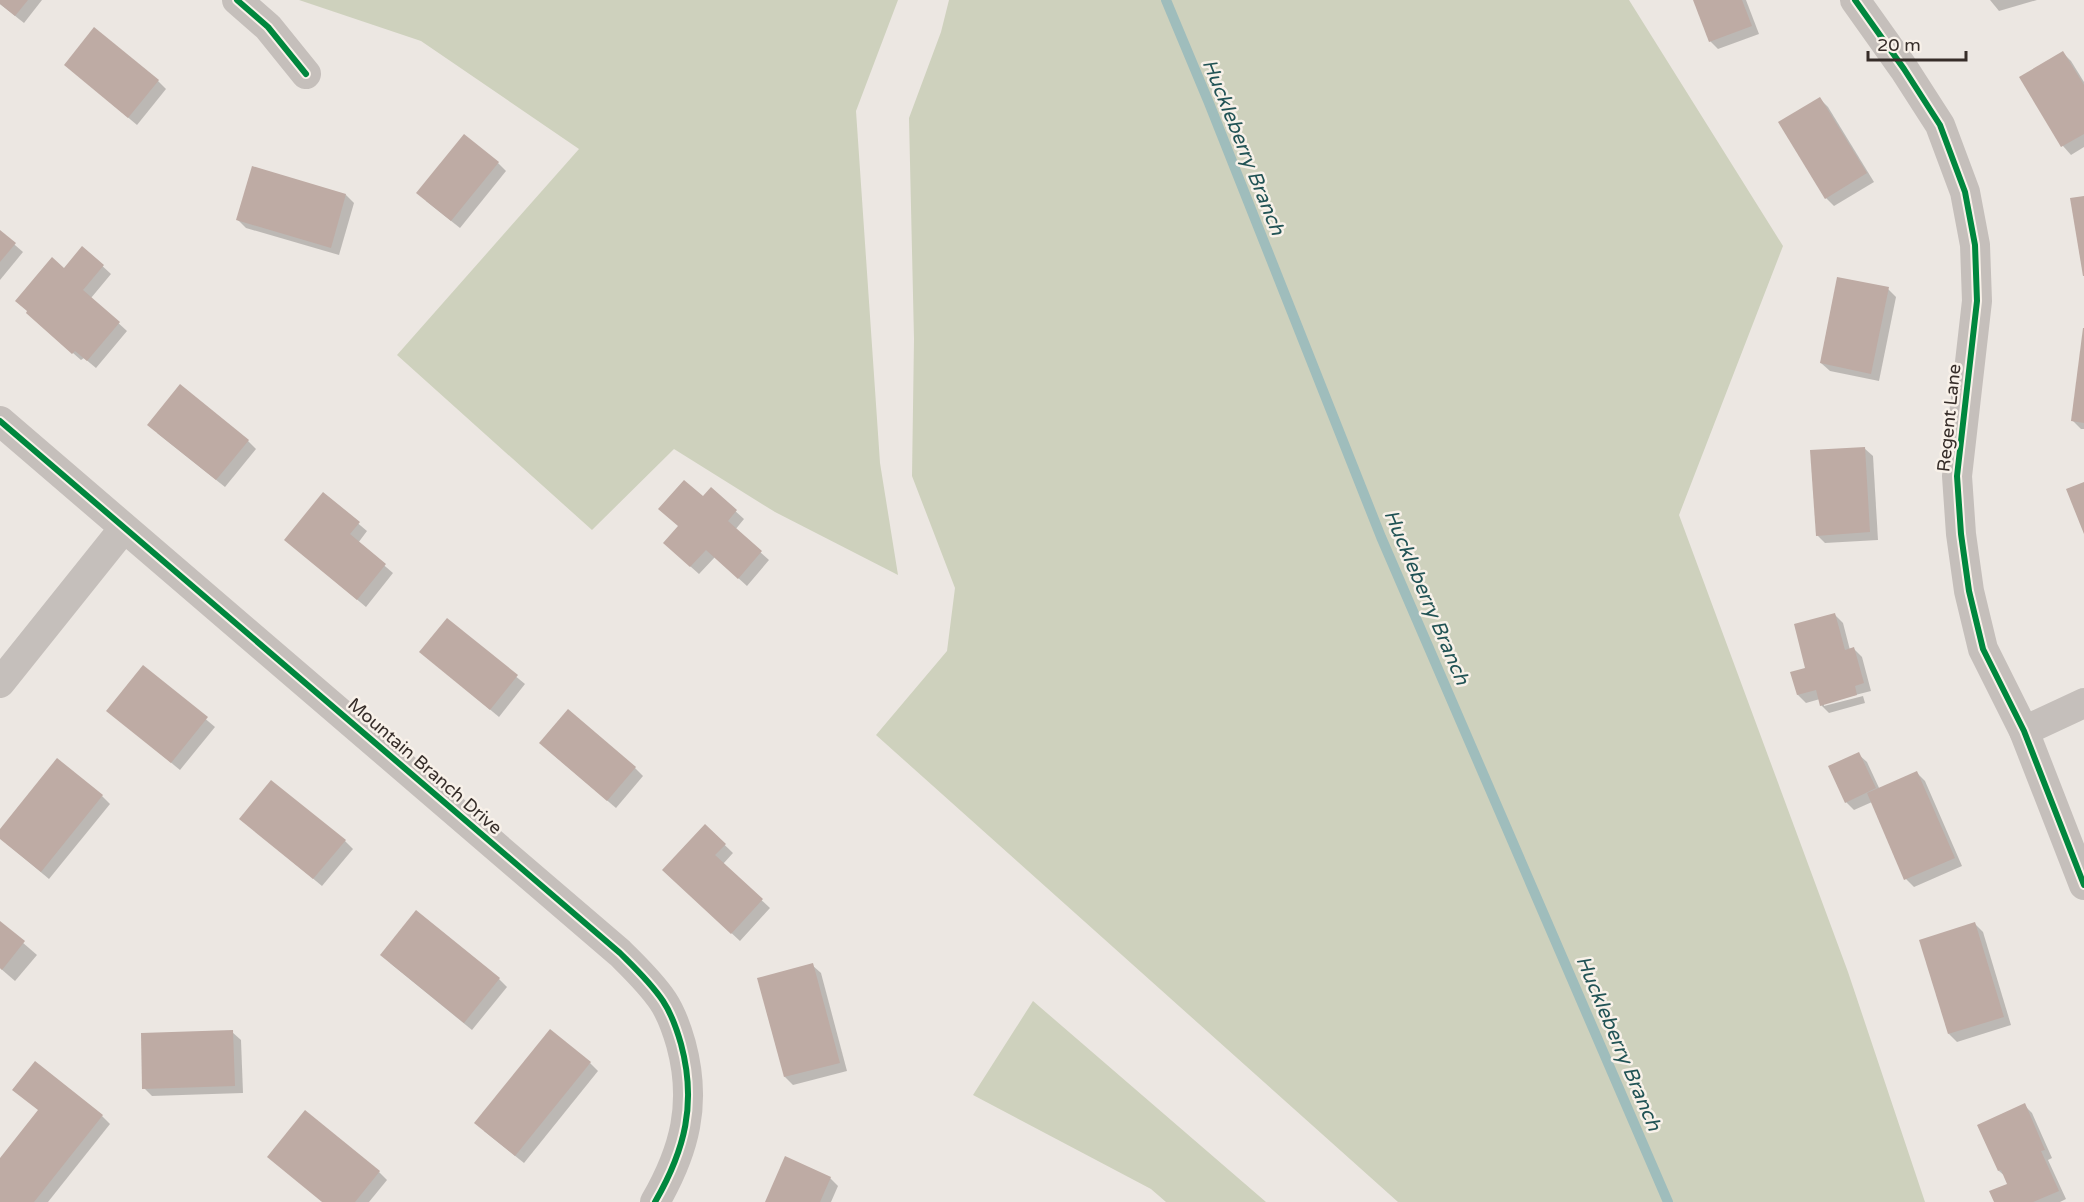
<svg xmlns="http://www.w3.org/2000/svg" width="2084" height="1202" viewBox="0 0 2084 1202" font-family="'Varela Round',sans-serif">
  <rect width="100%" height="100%" fill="#ece7e2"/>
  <g fill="#ced1bd">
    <polygon points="299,0 898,0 856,111 880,463 898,575 775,512 674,449 592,530 397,355 579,149 421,41"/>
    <polygon points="949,0 1629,0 1783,246 1679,515 1848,972 1925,1202 1398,1202 876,735 947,651 955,588 912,476 914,339 909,118 941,32"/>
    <polygon points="1033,1001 1266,1202 1166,1202 1151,1189 973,1095"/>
  </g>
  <g fill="#0003">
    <polygon points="0,0 42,0 24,23 0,4"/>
    <polygon points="1695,0 1746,0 1759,34 1718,49 1710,41"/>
    <polygon points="1990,0 2037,0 1999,11"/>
    <polygon points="2063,53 2071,61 2084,82 2084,147 2071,155 2063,146 2021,78"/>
    <polygon points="66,65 158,81 166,89 137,125"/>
    <polygon points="1820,99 1828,107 1874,182 1834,206 1826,198"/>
    <polygon points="498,163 506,171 460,228 426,201"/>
    <polygon points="346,195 354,203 339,255 246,228 238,220"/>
    <polygon points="0,232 23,252 0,280"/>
    <polygon points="83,248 111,274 91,298 127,331 96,368 84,358 81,360 36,321 64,270"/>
    <polygon points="1888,289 1896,297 1879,381 1830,371 1821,363"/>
    <polygon points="2084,331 2084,429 2081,429 2073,421"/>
    <polygon points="157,433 248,441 256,449 225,487"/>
    <polygon points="1864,448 1873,456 1878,540 1825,543 1817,535"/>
    <polygon points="711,489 744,519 735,530 769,560 747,586 715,557 699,574 673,551 703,499"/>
    <polygon points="323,494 367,531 358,543 393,573 366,607 286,540"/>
    <polygon points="1835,615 1843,623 1850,650 1854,649 1862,657 1871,691 1824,703 1824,706 1863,696 1865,703 1829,713 1821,705 1820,699 1806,703 1798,695 1792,673 1807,669"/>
    <polygon points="447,620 525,684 499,717 421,652"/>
    <polygon points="144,667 215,727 180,770 117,718"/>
    <polygon points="549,751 635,768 643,776 616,808"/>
    <polygon points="1858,754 1867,762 1880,790 1917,773 1925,781 1962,866 1914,887 1906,879 1872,802 1854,810 1846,802"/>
    <polygon points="102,796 110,804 49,879 0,838 0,831"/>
    <polygon points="241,819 345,841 353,849 322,886"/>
    <polygon points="705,826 733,853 723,864 770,908 740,941 672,878"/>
    <polygon points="0,923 37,955 15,981 0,968"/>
    <polygon points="1975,924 1983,932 2011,1025 1957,1042 1949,1034"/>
    <polygon points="390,963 499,979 507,987 472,1030"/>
    <polygon points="812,965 821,973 847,1071 793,1085 785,1077"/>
    <polygon points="232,1032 241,1040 243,1093 152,1096 144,1088"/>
    <polygon points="590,1063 598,1071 524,1163 484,1131"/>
    <polygon points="2024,1105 2032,1113 2052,1158 2048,1160 2066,1199 2060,1202 1996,1202 2009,1184 2006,1177 1999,1171"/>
    <polygon points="102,1116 110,1124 48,1202 0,1202 0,1160"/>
    <polygon points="379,1172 387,1180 369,1202 322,1202"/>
    <polygon points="830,1178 838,1186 831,1202 766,1202"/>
  </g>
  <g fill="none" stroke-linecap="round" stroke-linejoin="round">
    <polyline stroke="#9fbdbc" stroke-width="10" points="1166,0 1209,103 1381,537 1668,1202"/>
  </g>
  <g fill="#beaba4">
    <polygon points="0,0 28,0 15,16 0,4"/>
    <polygon points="1693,0 1742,0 1752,26 1709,42"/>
    <polygon points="94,27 159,80 128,118 64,65"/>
    <polygon points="2063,51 2084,85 2084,134 2061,147 2019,77"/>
    <polygon points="1820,97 1867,173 1825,199 1778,122"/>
    <polygon points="464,134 499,162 451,221 416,193"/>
    <polygon points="252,166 346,194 331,248 236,220"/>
    <polygon points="2084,196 2084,276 2083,276 2070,198"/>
    <polygon points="0,230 16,243 0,262"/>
    <polygon points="82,246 104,265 83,290 120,322 87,361 75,351 72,354 26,313 27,311 15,301 52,257 64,268"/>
    <polygon points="1837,277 1889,287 1871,374 1820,363"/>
    <polygon points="2083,328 2084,328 2084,423 2071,421"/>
    <polygon points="180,384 249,440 216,480 147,425"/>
    <polygon points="1865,447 1870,532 1816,536 1810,450"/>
    <polygon points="684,480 703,496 711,487 737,510 728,521 762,551 738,579 706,550 690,567 663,543 678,526 658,509"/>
    <polygon points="2084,482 2084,534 2066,489"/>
    <polygon points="323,492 360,522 350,534 386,564 357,600 284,540"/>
    <polygon points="1835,613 1845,650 1854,647 1864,683 1855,686 1857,695 1820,706 1816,690 1797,695 1790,672 1805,668 1794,624"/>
    <polygon points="447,618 518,675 490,710 419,652"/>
    <polygon points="143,665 208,717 171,763 106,711"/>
    <polygon points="568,709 636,767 607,801 539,743"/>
    <polygon points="1859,752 1876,788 1845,803 1828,766"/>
    <polygon points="57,758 103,795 41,872 0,839 0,829"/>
    <polygon points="1917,771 1955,858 1904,880 1867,793"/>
    <polygon points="271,780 346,840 313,879 239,819"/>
    <polygon points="705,824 726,844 715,855 763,899 731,934 662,870"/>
    <polygon points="416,910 500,978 464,1023 380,955"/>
    <polygon points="0,921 25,941 2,970 0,968"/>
    <polygon points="1975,922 2004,1017 1948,1034 1919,940"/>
    <polygon points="813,963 840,1063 784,1077 757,978"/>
    <polygon points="550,1029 591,1062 515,1156 474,1123"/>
    <polygon points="233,1030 235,1086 142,1089 141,1033"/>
    <polygon points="35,1061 103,1115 34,1202 0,1202 0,1158 38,1110 12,1090"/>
    <polygon points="2025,1103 2045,1150 2041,1151 2059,1191 2033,1202 1994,1202 1989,1191 2007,1184 2001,1170 1998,1171 1977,1125"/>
    <polygon points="305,1110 380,1171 355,1202 322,1202 267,1157"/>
    <polygon points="785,1156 831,1177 820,1202 765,1202"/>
  </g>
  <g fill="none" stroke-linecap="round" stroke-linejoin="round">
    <g stroke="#c5bfbb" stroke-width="30">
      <polyline points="237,0 268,27 306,74"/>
      <polyline points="1855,0 1904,69 1940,125 1965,192 1975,245 1977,301 1957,476 1961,534 1969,591 1983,649 2024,731 2084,885"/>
      <path d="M0 421 620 953C635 968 651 983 663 1001 671 1013 677 1030 681 1044 697 1103 685 1150 655 1202"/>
      <polyline points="0,683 124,528"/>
      <polyline points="2024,731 2084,703"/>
    </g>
    <g stroke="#f8f1e9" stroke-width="10">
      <g id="cycleway">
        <polyline points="237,0 268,27 306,74"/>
        <polyline points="1855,0 1904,69 1940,125 1965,192 1975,245 1977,301 1957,476 1961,534 1969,591 1983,649 2024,731 2084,885"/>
        <path d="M0 421 620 953C635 968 651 983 663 1001 671 1013 677 1030 681 1044 697 1103 685 1150 655 1202"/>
      </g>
    </g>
    <use href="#cycleway" stroke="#00873e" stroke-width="6"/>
  </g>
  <g text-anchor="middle" stroke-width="5" stroke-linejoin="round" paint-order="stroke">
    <g font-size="18" fill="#362d29" stroke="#f8f1e9">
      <text transform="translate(1949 418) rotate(-84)" y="6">Regent Lane</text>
      <text transform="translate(425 766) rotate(41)" y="6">Mountain Branch Drive</text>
    </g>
    <g font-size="20" font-style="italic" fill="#215355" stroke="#f8f1e9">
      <text transform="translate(1244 147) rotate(68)" y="7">Huckleberry Branch</text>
      <text transform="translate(1427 597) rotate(67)" y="7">Huckleberry Branch</text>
      <text transform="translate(1619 1043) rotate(67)" y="7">Huckleberry Branch</text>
    </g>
  </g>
  <path d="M1868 51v9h98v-9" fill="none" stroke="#362d29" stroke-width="3"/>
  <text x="1877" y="51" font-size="18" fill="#362d29" stroke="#f8f1e9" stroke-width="4.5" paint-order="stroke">20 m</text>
</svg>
